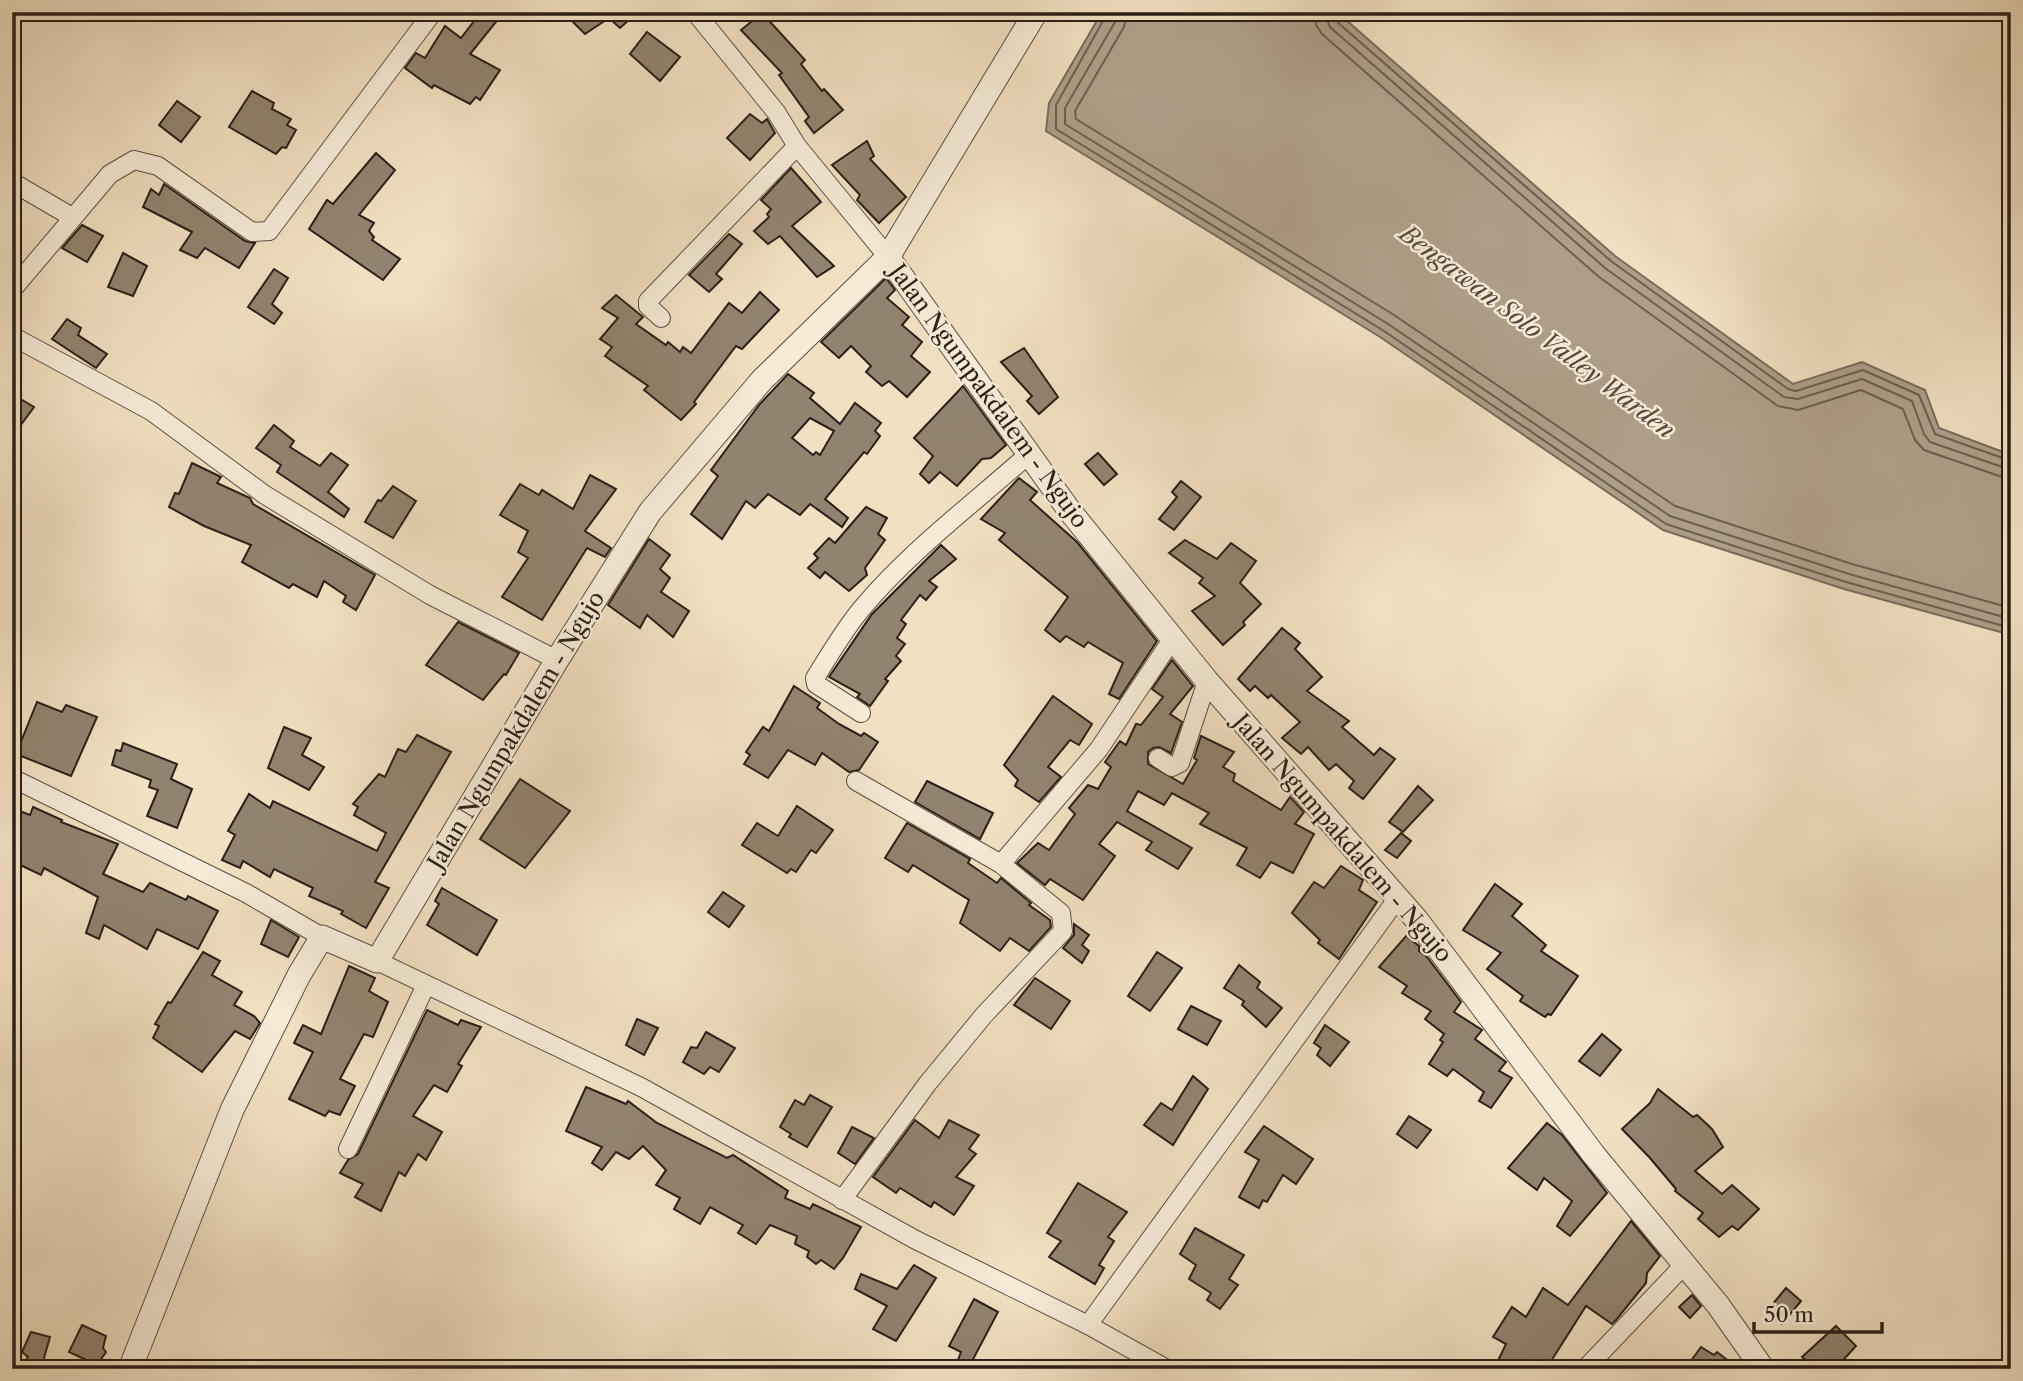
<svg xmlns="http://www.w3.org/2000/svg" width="2023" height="1381" viewBox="0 0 2023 1381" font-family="'Libre Caslon Text',serif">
  <rect width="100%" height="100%" fill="#f1e0c2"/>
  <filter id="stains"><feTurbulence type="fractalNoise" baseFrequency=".00286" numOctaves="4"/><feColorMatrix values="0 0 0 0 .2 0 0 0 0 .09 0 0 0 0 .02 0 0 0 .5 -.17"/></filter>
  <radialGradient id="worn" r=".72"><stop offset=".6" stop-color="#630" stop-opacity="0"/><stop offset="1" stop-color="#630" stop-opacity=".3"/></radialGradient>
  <polygon fill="#ae9e88" stroke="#7a6b5b" stroke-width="2" points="1102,12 1337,12 1615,256 1793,384 1862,362 1925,390 1939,428 2011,455 2011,635 1844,589 1663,530 1380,337 1046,131 1049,103"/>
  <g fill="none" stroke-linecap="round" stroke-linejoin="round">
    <g stroke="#6c5e50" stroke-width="2">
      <polyline points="1108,12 1056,105 1056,129 1384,331 1666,524 1846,582 2011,628"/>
      <polyline points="1117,12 1115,22 1065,108 1065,124 1388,324 1670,516 1849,574 2011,619"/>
      <polyline points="1127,12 1124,27 1075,111 1076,119 1394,315 1675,506 1852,564 2011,608"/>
      <polyline points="1314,12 1316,25 1322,34 1599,277 1778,406 1798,410 1861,390 1903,409 1915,440 1924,450 2011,480"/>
      <polyline points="1324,12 1330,27 1605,268 1784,397 1798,399 1862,379 1912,401 1924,434 1930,442 2011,470"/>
      <polyline points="1333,12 1336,21 1611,261 1788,389 1796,391 1863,370 1919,395 1935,434 2011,461"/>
    </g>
  </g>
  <g fill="#928370" stroke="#2b1f18" stroke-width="2" fill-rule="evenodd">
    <polygon points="481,12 504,12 470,54 500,70 480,100 476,97 470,104 434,85 432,88 405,68 416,53 425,58 445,26 461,38"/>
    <polygon points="563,12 621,12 630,19 620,28 609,18 585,34"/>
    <polygon points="762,13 805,60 801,64 822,91 824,89 843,110 814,133 805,121 809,117 779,75 782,73 741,30"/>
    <polygon points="647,32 680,57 660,81 630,54"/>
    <polygon points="252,91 274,103 272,109 291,119 287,125 296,130 286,148 282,147 276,154 229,127"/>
    <polygon points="177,101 200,117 181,142 159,125"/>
    <polygon points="750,114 762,123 767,119 775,133 750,160 727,138"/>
    <polygon points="867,141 874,156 870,159 906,197 879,223 857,200 860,195 832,165"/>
    <polygon points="376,153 395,170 359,215 374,223 369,231 374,237 372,240 400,259 383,280 309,229 327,200 333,204"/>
    <polygon points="791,168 821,202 792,226 834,266 817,277 780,236 768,244 754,231 769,217 767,214 771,209 761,200"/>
    <polygon points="164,184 245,241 255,243 239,268 205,248 197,258 180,250 192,232 143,207 151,189 159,195"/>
    <polygon points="82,225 103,236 87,262 62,248"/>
    <polygon points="729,234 742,244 716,274 722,279 709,292 689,275"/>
    <polygon points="123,253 147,266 133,296 108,287"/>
    <polygon points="274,269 288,278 272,304 282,313 274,324 248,307"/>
    <polygon points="886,278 895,290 887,298 909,317 902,325 922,342 911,356 930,372 907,397 889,381 882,386 866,372 871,366 851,346 839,358 821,342"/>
    <polygon points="760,292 779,310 742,349 736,346 694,402 696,404 681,420 644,390 648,386 605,356 612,347 600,339 618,318 602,308 616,295 643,317 636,324 666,345 668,342 680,352 683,347 691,353 729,303 742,313"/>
    <polygon points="67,319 81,328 78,335 107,354 96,368 52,339"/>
    <polygon points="1024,348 1058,397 1039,414 1027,401 1032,396 1001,362"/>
    <path d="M788 374 814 393 810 398 840 424 855 403 881 423 875 431 880 436 867 454 864 452 825 499 848 518 842 527 810 504 800 515 768 494 755 508 746 501 722 539 691 514 718 476 711 470 759 405ZM810 418 834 431 820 455 816 452 813 455 792 438Z"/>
    <polygon points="963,386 1006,445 991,458 982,459 957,486 940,472 929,483 920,474 933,456 914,438"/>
    <polygon points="12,394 34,407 12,437"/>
    <polygon points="274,425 294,441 290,447 320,466 331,453 348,465 328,492 349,509 344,517 277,472 281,465 256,448"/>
    <polygon points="1098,453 1117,474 1104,485 1085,464"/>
    <polygon points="192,463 221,477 217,483 250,498 253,504 375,575 356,610 343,602 346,596 324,581 317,597 293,584 289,588 242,562 251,545 204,526 169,507 175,493 179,494"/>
    <polygon points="590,475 616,489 585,531 611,548 605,557 587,548 542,620 502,597 528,558 518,552 528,531 500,515 520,484 539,495 542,490 573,509"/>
    <polygon points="1019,478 1037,492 1030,500 1077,542 1157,641 1119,699 1109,694 1123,663 1088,642 1084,647 1066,636 1060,642 1045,630 1068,597 999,540 1005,533 981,519"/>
    <polygon points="1181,481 1201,497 1174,530 1159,519 1177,497 1172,492"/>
    <polygon points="393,486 416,501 393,538 365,522 378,500 381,501"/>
    <polygon points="866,507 887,518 878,534 885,540 865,568 867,575 849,591 825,572 820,578 808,568 818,558 814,554 829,538 835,543"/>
    <polygon points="649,539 670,555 660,569 670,578 661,592 689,611 673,637 647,615 640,628 608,605"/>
    <polygon points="1185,540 1217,559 1231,543 1256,561 1240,583 1261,604 1243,622 1245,625 1223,645 1192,611 1215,596 1199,583 1203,578 1169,553"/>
    <polygon points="941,545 956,559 929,581 937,587 926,600 920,595 901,620 906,624 897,638 905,644 896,656 901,661 885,679 888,681 870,706 857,697 860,694 829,677 872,614"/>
    <polygon points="458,622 519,653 506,675 504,674 483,700 426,665"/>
    <polygon points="1282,628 1300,643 1295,649 1322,677 1307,691 1349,721 1342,727 1374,755 1380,748 1395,759 1363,799 1349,788 1354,781 1336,764 1329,770 1308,747 1301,754 1282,738 1300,722 1271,695 1268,698 1255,686 1250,691 1238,679"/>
    <polygon points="1172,660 1193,686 1170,714 1182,722 1171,753 1159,747 1153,748 1148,752 1148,764 1183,784 1197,760 1194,758 1201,736 1234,752 1223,767 1235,774 1233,781 1281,810 1290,797 1304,812 1295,824 1314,834 1293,873 1271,862 1260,878 1237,865 1247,848 1200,824 1209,813 1172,793 1164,805 1138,791 1127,811 1192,848 1178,869 1146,850 1152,842 1117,822 1099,844 1115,856 1083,900 1050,879 1045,885 1017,863 1038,843 1049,850 1075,814 1069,808 1088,785 1098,789 1111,767 1105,762 1120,741 1126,745 1136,724 1141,725 1163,697 1152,689"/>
    <polygon points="794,686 820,703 817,708 839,724 861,736 864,733 878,742 859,770 849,772 822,753 815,765 788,750 768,778 744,764 750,755 746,752 763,727 769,731"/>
    <polygon points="1053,696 1092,724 1079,745 1070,740 1048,767 1061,777 1039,802 1015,786 1018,780 1004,765"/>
    <polygon points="37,702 62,712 66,705 97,717 71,776 16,754"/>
    <polygon points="284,727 311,738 302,755 324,767 309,790 268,768"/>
    <polygon points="417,735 451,752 375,882 389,888 366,928 341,914 343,911 309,896 313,888 274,869 270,877 243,861 240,868 222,860 235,835 228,831 249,794 270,808 273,801 377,851 386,833 354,815 358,807 353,804 379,774 385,777 398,749 406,752"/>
    <polygon points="123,743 177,764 171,779 192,789 177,828 147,816 158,790 149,787 151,780 112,765 116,750 121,751"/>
    <polygon points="520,779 570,811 525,868 480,839"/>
    <polygon points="927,781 993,813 980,839 915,802"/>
    <polygon points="1418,786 1433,800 1403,832 1389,822"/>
    <polygon points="797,806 833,830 816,853 811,850 796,872 791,869 787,873 742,845 757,823 778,836"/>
    <polygon points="33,807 62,820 61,822 118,844 103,874 143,892 150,883 186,900 188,896 218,911 198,949 157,929 147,949 104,925 99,939 86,933 98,897 44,868 41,875 12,861 12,808 30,815"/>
    <polygon points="907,823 970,859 968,863 997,883 1001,878 1031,903 1029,905 1050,920 1051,927 1029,951 1010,938 1000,951 960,923 969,900 913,865 908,872 885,858"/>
    <polygon points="1401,833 1411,841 1397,858 1385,850"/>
    <polygon points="1341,866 1363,880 1359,890 1377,902 1339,959 1318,943 1320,940 1292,913 1314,882 1324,888"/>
    <polygon points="1495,884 1522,904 1512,916 1546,945 1541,951 1578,976 1551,1015 1548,1014 1545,1017 1520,1001 1523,996 1487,969 1501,953 1463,930"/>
    <polygon points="442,888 497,920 477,955 427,925 439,904 435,901"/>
    <polygon points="723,892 744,906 729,927 708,912"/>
    <polygon points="271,920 299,937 288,957 261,944"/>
    <polygon points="1074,924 1089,935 1082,945 1089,951 1082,963 1063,948 1074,935"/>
    <polygon points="1406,936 1419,946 1419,951 1427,957 1461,1002 1454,1012 1482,1030 1475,1039 1506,1062 1499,1071 1512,1078 1491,1108 1479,1101 1484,1092 1453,1069 1447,1076 1429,1064 1443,1042 1440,1040 1444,1034 1425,1019 1431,1011 1402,993 1407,986 1379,967"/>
    <polygon points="203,952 220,961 212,975 242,992 234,1005 254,1016 260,1023 250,1039 235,1031 202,1072 153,1038 159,1026 155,1024 168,1002 171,1003"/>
    <polygon points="1157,952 1182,968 1150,1011 1128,996"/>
    <polygon points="1239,965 1260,982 1257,988 1282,1008 1266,1027 1242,1005 1244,1001 1224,988"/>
    <polygon points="349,966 375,978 369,991 388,1002 373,1037 364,1034 340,1079 355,1086 340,1115 329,1111 325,1116 289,1099 313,1052 294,1043 303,1025 321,1034"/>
    <polygon points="1035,978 1070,1001 1051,1029 1014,1005"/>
    <polygon points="1191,1006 1221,1021 1207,1045 1178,1029"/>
    <polygon points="427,1010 458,1025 461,1020 481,1027 458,1064 462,1066 447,1092 434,1085 413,1116 442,1132 426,1160 418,1154 405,1176 399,1172 381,1211 355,1197 363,1184 340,1173 348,1160 358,1154"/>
    <polygon points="637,1019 658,1028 644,1055 626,1045"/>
    <polygon points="1325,1025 1349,1042 1330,1066 1317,1055 1321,1048 1314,1043"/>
    <polygon points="706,1032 735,1048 719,1072 710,1067 704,1074 683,1062 691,1047 697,1048"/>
    <polygon points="1602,1034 1621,1050 1600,1076 1579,1061"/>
    <polygon points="1193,1076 1208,1089 1173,1145 1144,1125 1161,1103 1172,1110"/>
    <polygon points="586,1087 626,1104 628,1101 657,1123 727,1158 733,1155 788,1191 785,1198 810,1209 813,1204 861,1227 843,1258 834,1269 821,1260 816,1264 807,1257 809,1251 795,1244 797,1236 770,1225 756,1244 738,1233 743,1225 710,1207 700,1224 674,1209 680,1198 656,1185 666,1170 643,1146 629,1159 616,1152 602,1170 592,1163 602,1147 566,1131"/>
    <polygon points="1658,1089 1693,1117 1697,1115 1712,1129 1723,1147 1695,1171 1722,1194 1732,1185 1759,1209 1738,1230 1732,1226 1719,1237 1698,1219 1703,1213 1675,1191 1676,1189 1650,1158 1622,1129 1650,1103"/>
    <polygon points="810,1095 832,1107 807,1147 789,1137 791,1134 780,1127 795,1100 804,1105"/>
    <polygon points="1409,1116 1431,1130 1417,1148 1397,1134"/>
    <polygon points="915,1120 939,1138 949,1120 979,1135 969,1149 976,1154 956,1177 974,1186 954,1215 934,1202 931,1207 900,1188 896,1193 873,1177"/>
    <polygon points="1547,1123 1562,1135 1607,1193 1570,1236 1557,1226 1572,1201 1544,1178 1537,1190 1508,1168"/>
    <polygon points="1264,1126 1313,1159 1296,1184 1283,1175 1267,1202 1263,1200 1259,1208 1239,1197 1259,1160 1245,1152"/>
    <polygon points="852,1127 874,1138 855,1164 838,1153"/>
    <polygon points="1078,1183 1127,1212 1108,1237 1114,1241 1099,1265 1104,1268 1095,1284 1049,1257 1061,1241 1047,1233"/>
    <polygon points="1631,1221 1660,1256 1647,1273 1646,1283 1616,1320 1612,1324 1586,1306 1546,1369 1494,1369 1506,1344 1493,1337 1512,1307 1526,1317 1543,1288 1568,1305"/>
    <polygon points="1195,1228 1244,1255 1229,1279 1238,1285 1220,1309 1207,1300 1211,1293 1189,1279 1196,1265 1180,1254"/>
    <polygon points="914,1265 936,1278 896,1341 873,1329 887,1306 855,1289 861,1274 897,1289"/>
    <polygon points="1786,1288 1801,1301 1782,1324 1766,1312"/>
    <polygon points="1692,1295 1701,1306 1690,1318 1679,1307"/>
    <polygon points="974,1299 998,1312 970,1365 958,1360 961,1352 949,1346"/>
    <polygon points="82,1325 106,1336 103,1348 106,1352 97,1365 69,1352"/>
    <polygon points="1836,1326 1856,1346 1835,1369 1816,1369 1802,1357"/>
    <polygon points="31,1332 50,1337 41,1369 19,1369 28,1357 22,1352"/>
    <polygon points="1701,1347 1714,1355 1717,1352 1739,1369 1685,1369"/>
  </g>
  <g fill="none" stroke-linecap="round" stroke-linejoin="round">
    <g stroke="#5c4f42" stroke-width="20">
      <g id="minor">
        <polyline points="695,12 776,112 797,146 888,257"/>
        <polyline points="12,182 72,217"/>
        <polyline points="12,290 110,174 134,160 158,166 252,232 269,231 433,12"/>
        <polyline points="661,318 648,306 648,301 797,146"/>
        <polyline points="12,336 151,411 265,495 430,595 557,660"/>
        <path d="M861 713 816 684 815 678C830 654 845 628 863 607 910 551 975 502 1029 454"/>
        <polyline points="1158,758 1172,767 1180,763 1207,681"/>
        <polyline points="12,778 246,893 322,937"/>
        <polyline points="856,781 1001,864"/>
        <polyline points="377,961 641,1087 914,1239 1088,1325 1167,1369"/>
        <polyline points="348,1149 426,985"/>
        <polyline points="842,1200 928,1083 984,1015 1063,931 1061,913 1001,864 1099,749 1173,638"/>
        <polyline points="1088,1325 1397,899"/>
        <polyline points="1585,1369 1685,1264"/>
      </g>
    </g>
    <g stroke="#5c4f42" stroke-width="25">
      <g id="tertiary">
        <polyline points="888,257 1069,510 1207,681 1416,919 1594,1155 1718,1305 1763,1369"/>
        <polyline points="130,1369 232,1110 299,975 322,937 377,961 557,660 650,512 762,380 888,257 1036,12"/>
      </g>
    </g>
    <use href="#minor" stroke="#f6ebd7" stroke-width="18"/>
    <use href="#tertiary" stroke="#f6ebd7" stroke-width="23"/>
  </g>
  <g text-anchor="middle" stroke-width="5" stroke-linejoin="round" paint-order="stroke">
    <g font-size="23" fill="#2b1f18" stroke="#f6ebd7">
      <text transform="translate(989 396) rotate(54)" y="8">Jalan Ngumpakdalem - Ngujo</text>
      <text transform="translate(516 730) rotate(-59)" y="8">Jalan Ngumpakdalem - Ngujo</text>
      <text transform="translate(1343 838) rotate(49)" y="8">Jalan Ngumpakdalem - Ngujo</text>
    </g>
    <g font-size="24" font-style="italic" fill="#594b3f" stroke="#f6ebd7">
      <text transform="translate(1537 332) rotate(37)" y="8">Bengawan Solo Valley Warden</text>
    </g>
  </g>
  <rect width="2023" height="1381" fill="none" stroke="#f1e0c2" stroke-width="42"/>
  <rect x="14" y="14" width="1995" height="1353" fill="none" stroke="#2b1f18" stroke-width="3.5"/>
  <rect x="21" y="21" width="1981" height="1339" fill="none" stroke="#2b1f18" stroke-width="2"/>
  <path d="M1754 1322v10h128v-10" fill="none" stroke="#2b1f18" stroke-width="3.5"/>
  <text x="1764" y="1322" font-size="21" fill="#2b1f18" stroke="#f6ebd7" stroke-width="5" paint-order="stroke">50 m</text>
  <rect width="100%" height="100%" filter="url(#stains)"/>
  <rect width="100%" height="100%" fill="url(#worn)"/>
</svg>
